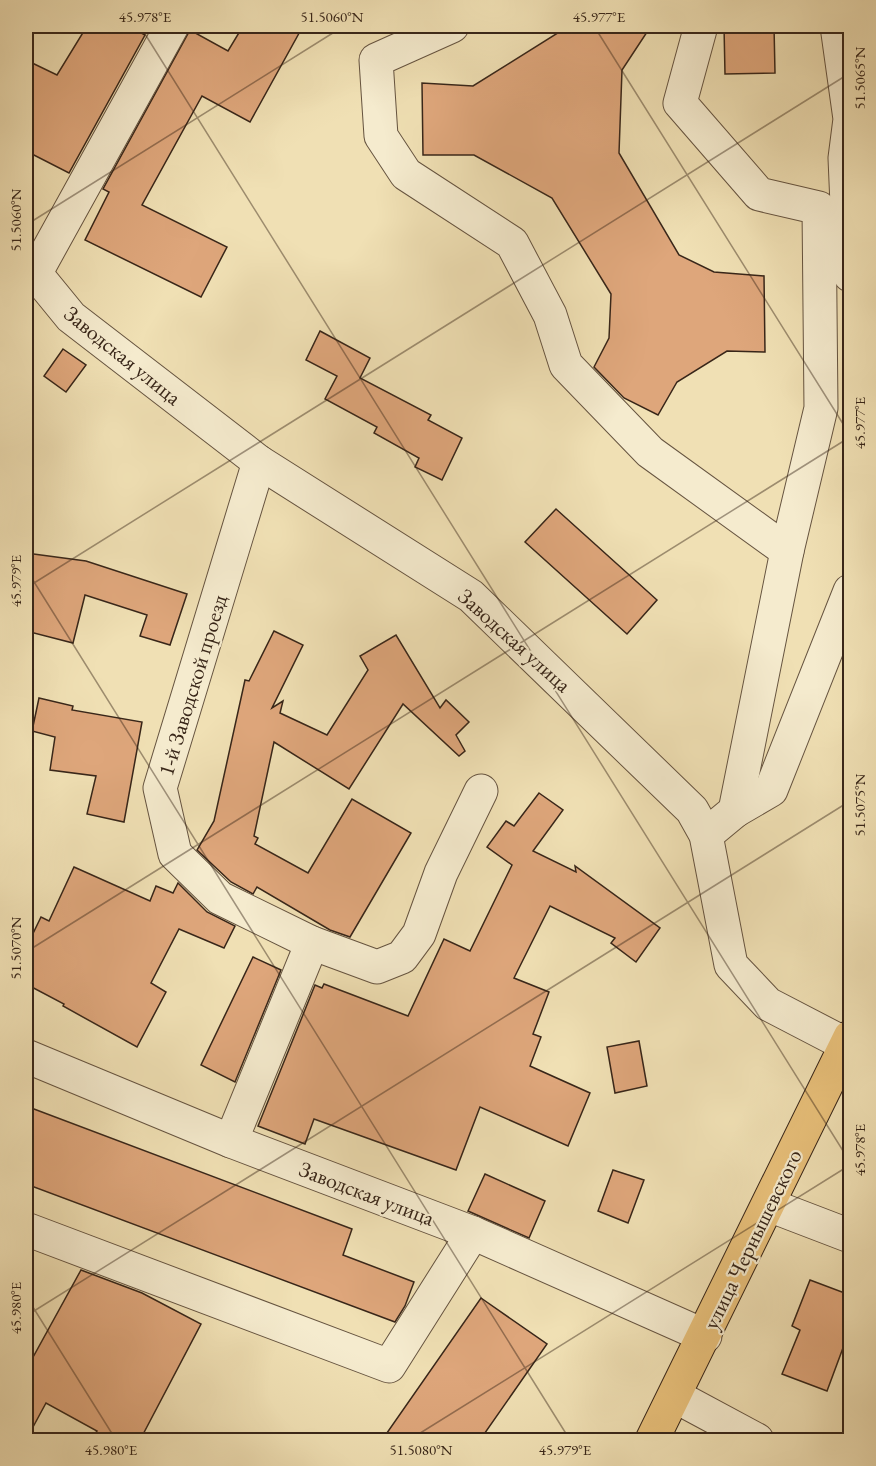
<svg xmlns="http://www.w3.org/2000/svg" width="876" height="1466" viewBox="0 0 876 1466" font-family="'EB Garamond',serif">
  <rect width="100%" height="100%" fill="#f0e0b4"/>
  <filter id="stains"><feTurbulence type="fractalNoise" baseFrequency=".00333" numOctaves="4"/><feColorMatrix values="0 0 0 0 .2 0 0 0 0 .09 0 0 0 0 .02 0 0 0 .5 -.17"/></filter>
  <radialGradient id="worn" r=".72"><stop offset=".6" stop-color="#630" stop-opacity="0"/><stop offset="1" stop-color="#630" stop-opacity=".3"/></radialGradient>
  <g fill="#dea67b" stroke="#382619" stroke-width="1.5">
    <polygon points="87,26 129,26 145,35 69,173 26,151 26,60 57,75"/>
    <polygon points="243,26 303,26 250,122 202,96 142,205 227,247 201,297 85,240 109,192 103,189 190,30 228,51"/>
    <polygon points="564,26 651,26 622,70 619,153 679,255 714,272 764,276 765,352 727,351 677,382 658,415 624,398 594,367 609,338 611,294 552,198 474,155 423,155 422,83 473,86 561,31"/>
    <polygon points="724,26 774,26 775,73 725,74"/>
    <polygon points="320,331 370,358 360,378 431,415 428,420 462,438 442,480 415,467 419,458 374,433 377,427 325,399 337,376 306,360"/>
    <polygon points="63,349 86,365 66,392 44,376"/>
    <polygon points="556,509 657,600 627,634 525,542"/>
    <polygon points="26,553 86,561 187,594 170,645 140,636 147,615 85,595 73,643 26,631"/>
    <polygon points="274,631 303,645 272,708 283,701 280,713 327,735 368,670 360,656 396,635 440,708 446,700 469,722 456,735 465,751 459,756 403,704 349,789 274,742 254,836 258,838 255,844 308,873 352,799 411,833 350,937 330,930 257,887 253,894 231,882 197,850 214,821 245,680 249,681"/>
    <polygon points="39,698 73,706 72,710 142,722 124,822 87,814 96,776 50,770 55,737 32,731"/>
    <polygon points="539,793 563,810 533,851 576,872 575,866 660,928 636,962 611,943 615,938 550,906 514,978 549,992 533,1034 541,1037 530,1066 590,1093 568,1146 480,1107 456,1170 314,1119 305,1144 258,1126 315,985 322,988 324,984 408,1016 444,939 470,951 512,865 487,847 506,821 514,826"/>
    <polygon points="74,867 150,901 156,886 173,893 178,883 207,912 235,926 224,948 179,929 151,983 166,992 137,1047 63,1006 64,1004 26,984 26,948 41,917 49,921"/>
    <polygon points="253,957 281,970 235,1082 201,1065"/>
    <polygon points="639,1041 647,1086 615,1093 607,1047"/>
    <polygon points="26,1106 352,1229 343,1255 414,1282 405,1306 395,1322 26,1184"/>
    <polygon points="613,1170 644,1180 628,1223 598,1211"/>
    <polygon points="485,1174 545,1201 529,1238 468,1211"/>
    <polygon points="81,1270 142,1293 201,1324 140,1440 91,1440 97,1431 46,1403 26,1440 26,1370"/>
    <polygon points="810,1280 850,1295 850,1329 827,1391 782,1374 800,1330 792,1326"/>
    <polygon points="481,1298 547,1344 480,1440 382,1440"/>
  </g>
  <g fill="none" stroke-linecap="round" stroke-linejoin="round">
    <g stroke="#665440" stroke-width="35">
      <g id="minor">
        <polyline points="452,26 376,60 381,136 406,174 512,243 550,315 566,365 650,452 787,551 735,811 706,835"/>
        <polyline points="701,26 680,103 759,194 819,208 821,408 787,551"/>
        <polyline points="837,26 850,119 845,158 850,275"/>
        <polyline points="26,262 71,317 259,462 471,596 692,810 706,835 731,965 768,1004 847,1045"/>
        <polyline points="35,274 172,26"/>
        <polyline points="259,462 160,788 175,854 220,898 312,943 377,967 402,957 419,934 441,873 481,791"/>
        <polyline points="735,811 771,790 850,591"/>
        <polyline points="26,1056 231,1141 473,1233 705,1336"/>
        <polyline points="231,1141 312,943"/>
        <polyline points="769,1205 850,1236"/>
        <polyline points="26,1229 389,1366 473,1233"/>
        <polyline points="675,1396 757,1440"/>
      </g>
    </g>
    <g stroke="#382619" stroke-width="35">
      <polyline id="major" points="652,1440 850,1037"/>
    </g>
    <use href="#minor" stroke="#f5ebce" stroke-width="33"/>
    <use href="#major" stroke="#e8c07a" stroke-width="33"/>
  </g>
  <path fill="none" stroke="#382619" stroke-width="1.5" stroke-opacity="0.45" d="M140 26 850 1162M594 26 850 435M26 225 344 26M26 569 570 1440M26 588 850 73M26 952 850 437M26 1296 116 1440M26 1316 850 801M409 1440 850 1165"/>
  <g text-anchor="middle" stroke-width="4.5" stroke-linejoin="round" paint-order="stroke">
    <g font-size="22" fill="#382619" stroke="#f5ebce">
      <text transform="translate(123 355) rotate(39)" y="8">Заводская улица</text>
      <text transform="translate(515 640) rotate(42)" y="8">Заводская улица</text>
      <text transform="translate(192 685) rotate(-73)" y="8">1-й Заводской проезд</text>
      <text transform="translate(367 1193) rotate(21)" y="8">Заводская улица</text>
      <text transform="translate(752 1239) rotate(-64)" y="8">улица Чернышевского</text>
    </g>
  </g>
  <rect width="876" height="1466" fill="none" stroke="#f0e0b4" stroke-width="66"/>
  <rect x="33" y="33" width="810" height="1400" fill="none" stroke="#382619" stroke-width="2"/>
  <g font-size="15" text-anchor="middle" fill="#382619">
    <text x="145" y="22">45.978°E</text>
    <text x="332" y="22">51.5060°N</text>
    <text x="599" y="22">45.977°E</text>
    <text transform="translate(860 78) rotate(-90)" y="5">51.5065°N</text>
    <text transform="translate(16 220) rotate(-90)" y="5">51.5060°N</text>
    <text transform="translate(860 423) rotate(-90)" y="5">45.977°E</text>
    <text transform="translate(16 581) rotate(-90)" y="5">45.979°E</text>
    <text transform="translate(860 805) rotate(-90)" y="5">51.5075°N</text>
    <text transform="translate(16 948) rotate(-90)" y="5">51.5070°N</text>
    <text transform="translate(860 1150) rotate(-90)" y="5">45.978°E</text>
    <text transform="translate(16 1308) rotate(-90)" y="5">45.980°E</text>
    <text x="111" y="1455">45.980°E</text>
    <text x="421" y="1455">51.5080°N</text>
    <text x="565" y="1455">45.979°E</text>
  </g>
  <rect width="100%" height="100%" filter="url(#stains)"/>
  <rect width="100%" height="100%" fill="url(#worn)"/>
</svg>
